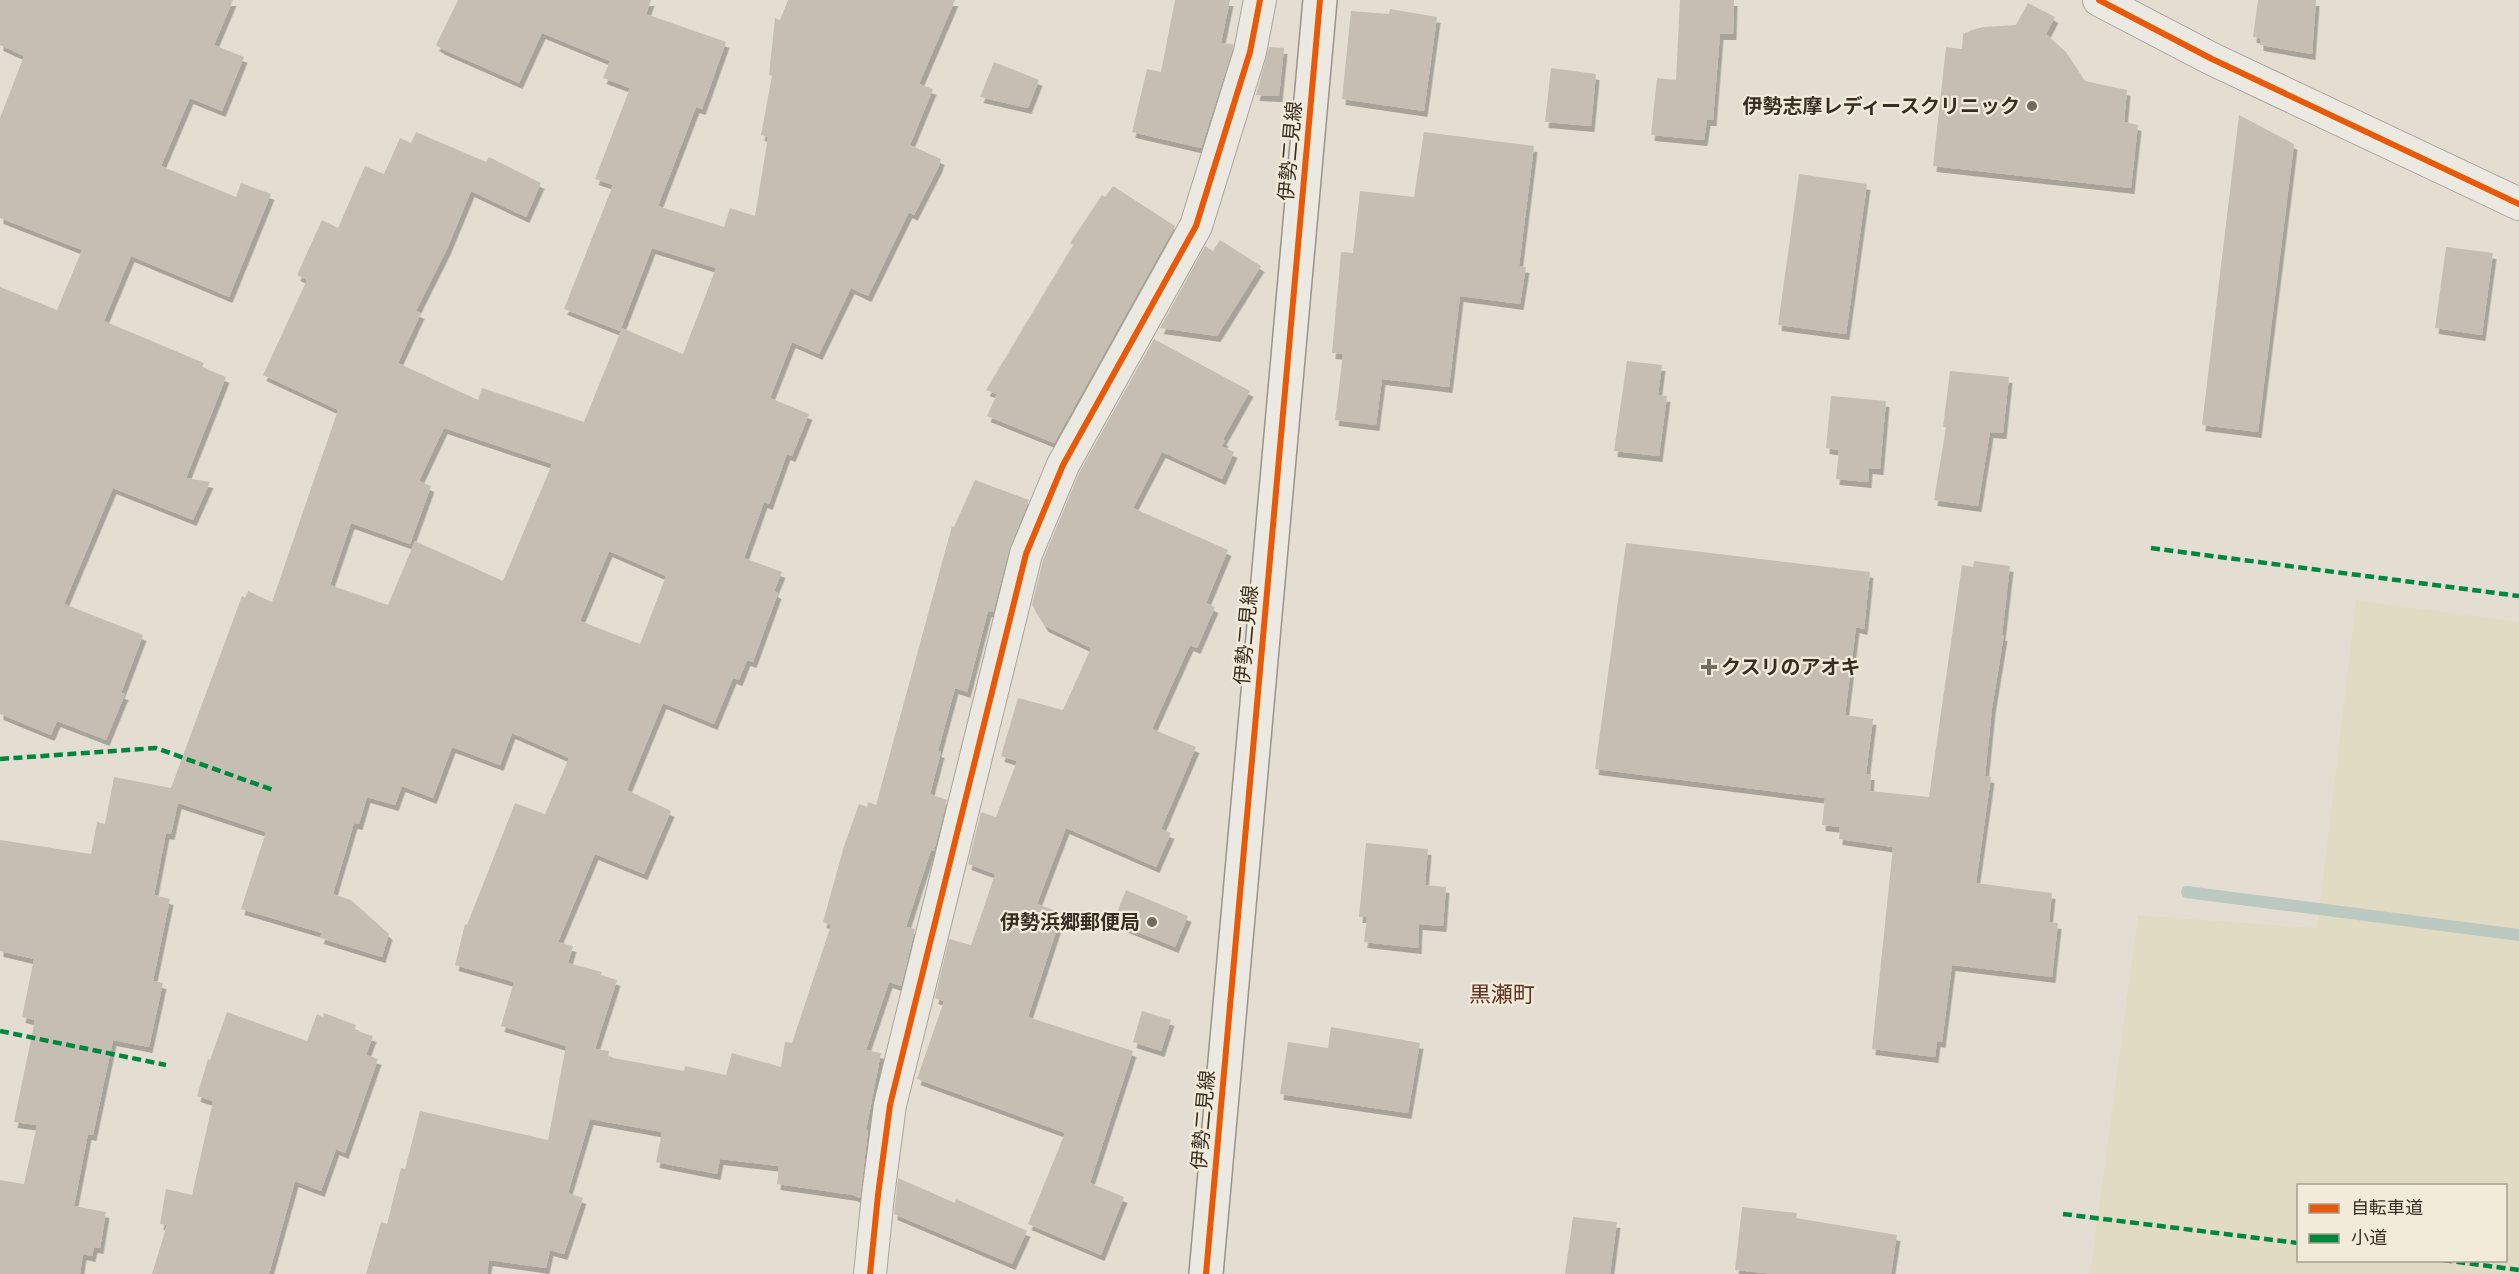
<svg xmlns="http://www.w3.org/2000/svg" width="2519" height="1274" viewBox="0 0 2519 1274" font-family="'Libre Baskerville','Noto Sans JP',serif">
  <defs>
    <filter id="shadow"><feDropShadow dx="3.5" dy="6" stdDeviation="0" flood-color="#0004"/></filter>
  </defs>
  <rect width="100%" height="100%" fill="#e4ded2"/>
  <path fill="#e2dbc4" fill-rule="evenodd" d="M2356 600 2519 622V1274H2090L2138 915 2317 928ZM2298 1186H2506V1260H2298Z"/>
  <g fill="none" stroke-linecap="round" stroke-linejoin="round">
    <polyline stroke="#bcc9c0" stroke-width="12" points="2187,892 2519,935"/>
  </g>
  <g fill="#c7beb3" fill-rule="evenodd" filter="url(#shadow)">
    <polygon points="0,0 233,0 214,45 244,57 222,111 190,98 161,166 236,197 241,183 271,194 229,297 131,256 104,321 204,363 202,367 226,377 186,478 210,482 193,520 113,488 64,604 143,635 121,693 125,694 106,740 57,721 51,735 0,714 0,287 57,310 82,250 0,218 0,118 24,56 0,45"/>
    <path d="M458 0H651L646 14 726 42 702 109 696 107 658 206 724 227 730 208 755 216 768 137 761 135 772 76 769 75 775 18 780 20 788 0H955L919 84 933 89 910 145 941 159 939 166 914 215 909 212 868 296 851 288 819 354 792 342 770 398 809 414 792 456 787 454 769 504 764 502 744 558 782 572 774 591 778 593 753 662 747 660 739 680 733 678 714 724 663 703 627 790 671 811 644 874 595 854 558 942 573 946 568 963 602 972 601 975 617 980 595 1049 609 1051 608 1057 684 1071 685 1066 726 1075 732 1053 781 1067 785 1042 792 1043 831 925 823 922 844 846 859 804 867 807 868 802 876 805 952 526 954 527 975 480 1029 500 1009 550 993 612 988 611 967 692 955 688 938 751 941 752 930 794 947 800 934 851 931 850 906 927 915 929 901 986 889 982 866 1050 881 1053 866 1130H868L860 1198 853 1195 777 1184 779 1166 720 1159 717 1174 656 1162 662 1132 590 1119 568 1193 583 1198 564 1254 550 1250 546 1268 489 1260 487 1274H366L381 1222 387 1224 401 1168 405 1169 420 1111 548 1140 566 1046 501 1026 514 982 455 965 465 924 467 925 515 803 545 814 569 758 512 733 500 765 452 747 433 798 402 786 395 805 367 797 359 824 354 823 333 894 351 900 389 934 382 957 320 938 322 933 241 909 266 832 178 803 171 834 166 833 154 895 170 899 153 981 163 983 149 1047 113 1040 93 1135 88 1134 74 1206 106 1212 100 1248 94 1247 92 1256 83 1254 80 1274H0V1180L24 1184 37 1125 14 1122 35 1020 22 1017 34 959 0 951V840L91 854 97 822 105 824 114 777 171 788 242 596 245 598 248 591 272 602 338 410 263 375 307 280 297 275 322 220 338 228 365 166 384 174 400 138 411 143 416 132 486 162 489 157 541 183 526 217 471 191 447 249 416 311 421 313 398 363 478 400 482 388 584 422 622 328 683 354 716 268 652 248 620 331 564 309 613 185 595 179 630 88 603 78 610 61 542 33 519 83 442 49 436 45ZM444 428 552 464 503 581 415 541 388 605 330 585 351 523 410 544 431 486 419 481ZM609 551 666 576 640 644 580 621Z"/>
    <polygon points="1175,0 1230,0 1221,43 1233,44 1233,48 1201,148 1132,132 1147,69 1161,72"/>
    <polygon points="1680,0 1734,0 1733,34 1720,34 1713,120 1707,120 1704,140 1651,135 1657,78 1676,80"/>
    <polygon points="2258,0 2316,0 2312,54 2260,45 2260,38 2253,37"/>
    <polygon points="2028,3 2055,17 2046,34 2066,52 2085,81 2127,90 2124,122 2138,125 2131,188 1933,166 1946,47 1962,49 1963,34 1972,30 1983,27 2016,25"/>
    <polygon points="1390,9 1437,17 1424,111 1342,99 1351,11 1389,14"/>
    <polygon points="1269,47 1284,48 1279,96 1256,95"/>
    <polygon points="994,62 1039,80 1028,108 980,97"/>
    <polygon points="1551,68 1596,74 1591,126 1545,122"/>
    <polygon points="2239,115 2294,144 2258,432 2202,425"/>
    <polygon points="1424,132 1534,146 1519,266 1526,267 1520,304 1460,296 1449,387 1382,379 1376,425 1335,420 1343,354 1332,353 1341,252 1353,253 1360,191 1414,197"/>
    <polygon points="1799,174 1867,184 1846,334 1778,325"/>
    <polygon points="1113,186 1175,226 1054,443 987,416 997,394 986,390 1073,245 1070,243 1102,195 1105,197"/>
    <polygon points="1220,240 1261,266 1217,336 1160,328 1205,246 1213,251"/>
    <polygon points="2446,247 2493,253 2482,335 2435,328"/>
    <polygon points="1154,339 1250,391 1223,439 1225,441 1221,446 1234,452 1222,479 1162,452 1133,508 1228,550 1206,603 1215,607 1197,648 1190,645 1152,729 1196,747 1161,829 1171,833 1156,867 1066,828 1037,904 1062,913 1028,1017 1133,1051 1090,1183 1124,1197 1101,1255 1028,1224 1065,1133 917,1079 944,1001 935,998 949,939 971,945 995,874 968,864 981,812 996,817 1017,761 1001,756 1018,698 1063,710 1091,648 1045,626 1032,605 1043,560 1079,473"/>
    <polygon points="1627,361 1662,365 1658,395 1667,396 1659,456 1614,451"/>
    <polygon points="1950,371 2009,377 2003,433 1990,432 1978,506 1934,500 1946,427 1943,427"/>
    <polygon points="1831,396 1886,401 1880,469 1869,468 1868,482 1836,479 1839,450 1826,448"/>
    <polygon points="1626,543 1870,572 1864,629 1856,627 1845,715 1873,719 1866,774 1871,774 1870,791 1929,797 1962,565 1973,567 1974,561 2010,566 2002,635 2004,635 1992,708 1985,776 1991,777 1976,883 2052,893 2049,922 2058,923 2052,977 1952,965 1942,1042 1937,1041 1935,1057 1872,1049 1893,847 1839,839 1840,827 1822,825 1825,798 1595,769"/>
    <polygon points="1366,843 1428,849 1425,885 1446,887 1443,926 1419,924 1418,948 1364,942 1367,917 1359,917"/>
    <polygon points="1126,890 1188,916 1175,947 1113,922"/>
    <polygon points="1142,1011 1171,1020 1161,1051 1133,1042"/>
    <polygon points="227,1012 307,1041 317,1014 323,1017 324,1013 356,1025 354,1030 373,1036 366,1055 378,1059 345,1153 336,1149 321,1191 295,1181 269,1274 152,1274 167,1225 160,1224 166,1189 192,1195 213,1101 197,1096 208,1059 210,1060"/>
    <polygon points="1331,1027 1420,1043 1408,1113 1280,1094 1288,1042 1328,1048"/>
    <polygon points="898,1178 955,1203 956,1199 1027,1231 1012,1264 894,1214"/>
    <polygon points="1742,1207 1797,1213 1796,1218 1897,1235 1891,1274 1774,1274 1735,1270"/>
    <polygon points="1573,1217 1617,1222 1610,1274 1565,1274"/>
  </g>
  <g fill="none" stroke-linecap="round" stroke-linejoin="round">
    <g stroke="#aaa39a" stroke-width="34">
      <g id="minor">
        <polyline points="2099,0 2212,59 2519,204"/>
        <polyline points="870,1274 878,1195 890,1105 1026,554 1063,465 1196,226 1250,52 1260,0"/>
      </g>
    </g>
    <g stroke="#99938a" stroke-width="36">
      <polyline id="secondary" points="1206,1274 1320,0"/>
    </g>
    <use href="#minor" stroke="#ece9e2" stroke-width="32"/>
    <use href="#secondary" stroke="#ece9e2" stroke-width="33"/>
    <g stroke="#00873e" stroke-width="4.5" stroke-dasharray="9 4.5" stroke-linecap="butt">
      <polyline points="2151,548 2519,596"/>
      <polyline points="0,759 156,748 273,790"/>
      <polyline points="0,1031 166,1065"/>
      <polyline points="2063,1214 2298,1243"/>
      <polyline points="2443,1260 2519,1270"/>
    </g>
    <g stroke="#f3ebda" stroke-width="10">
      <g id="cycleway">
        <polyline points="2099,0 2212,59 2519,204"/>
        <polyline points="870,1274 878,1195 890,1105 1026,554 1063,465 1196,226 1250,52 1260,0"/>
        <polyline points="1206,1274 1320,0"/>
      </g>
    </g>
    <use href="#cycleway" stroke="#e8590c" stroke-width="6"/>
  </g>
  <g fill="#746b60" stroke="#f3ebda" stroke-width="2">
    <circle cx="2032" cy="106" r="6"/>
    <path d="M1706 658h6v6h6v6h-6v6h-6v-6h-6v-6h6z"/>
    <circle cx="1152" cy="922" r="6"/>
  </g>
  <g text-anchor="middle" stroke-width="4.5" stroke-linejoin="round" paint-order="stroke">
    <g font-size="20" font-weight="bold" fill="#382d22" stroke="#f3ebda" text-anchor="end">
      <text x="2020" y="113">伊勢志摩レディースクリニック</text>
      <text x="1721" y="674" text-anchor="start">クスリのアオキ</text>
      <text x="1140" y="929">伊勢浜郷郵便局</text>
    </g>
    <g font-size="20" fill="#382d22" stroke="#f3ebda">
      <text transform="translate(1290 151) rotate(-85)" y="7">伊勢二見線</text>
      <text transform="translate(1246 635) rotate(-85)" y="7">伊勢二見線</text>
      <text transform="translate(1203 1120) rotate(-85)" y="7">伊勢二見線</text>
    </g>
    <g font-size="22" fill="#603226" stroke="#f3ebda">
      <text x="1502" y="1002">黒瀬町</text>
    </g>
  </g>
  <rect x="2297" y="1184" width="210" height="78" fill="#f3ebda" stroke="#a89f90" stroke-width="1.5"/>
  <rect x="2309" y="1204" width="30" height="9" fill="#e8590c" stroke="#a89f90" stroke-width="1.5"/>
  <text x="2351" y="1214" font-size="18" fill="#382d22">自転車道</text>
  <rect x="2309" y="1234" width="30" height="9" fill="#00873e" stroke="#a89f90" stroke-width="1.5"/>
  <text x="2351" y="1244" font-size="18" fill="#382d22">小道</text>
</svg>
